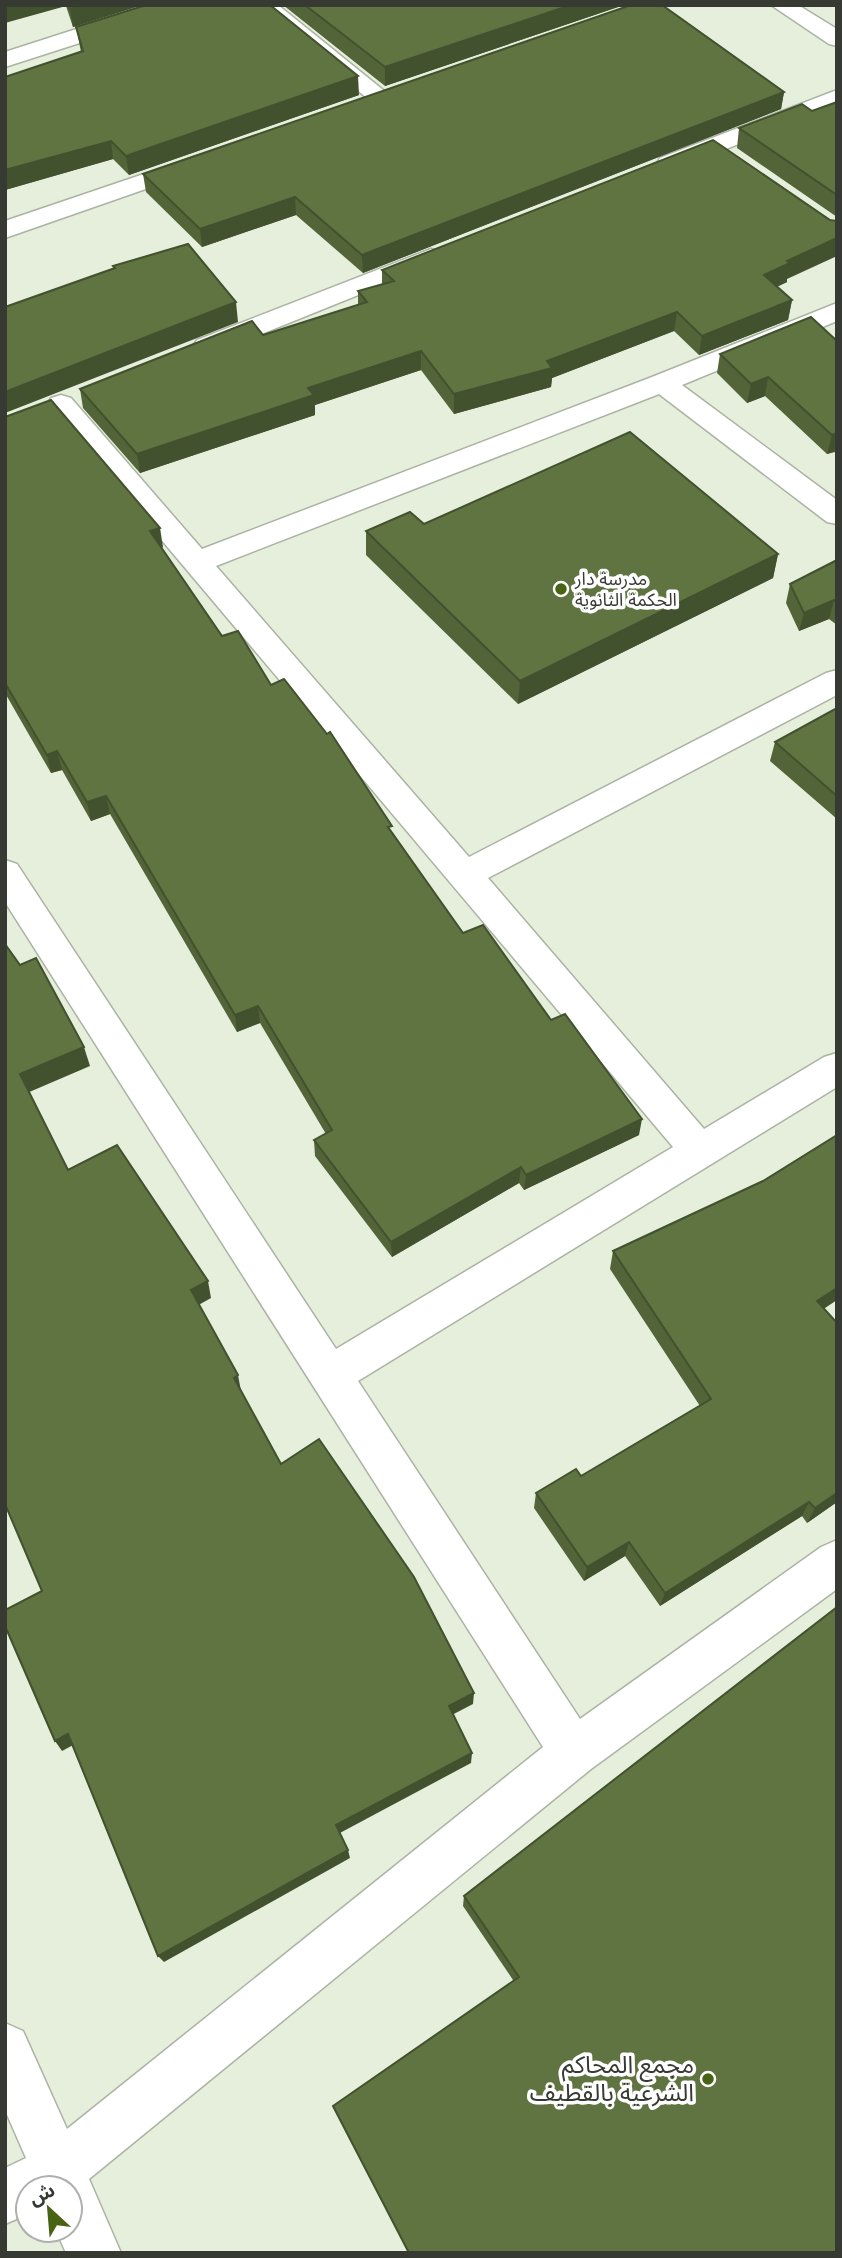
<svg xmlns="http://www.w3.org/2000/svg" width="842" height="2258" viewBox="0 0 842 2258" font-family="'DM Sans','Noto Sans Arabic',sans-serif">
  <rect width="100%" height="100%" fill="#e6eedc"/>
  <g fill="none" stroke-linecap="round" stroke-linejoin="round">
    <g stroke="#abb3a2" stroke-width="3">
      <g id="minor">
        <polygon points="151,5 185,5 182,10 5,67 5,52"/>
        <polygon points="253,5 278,5 393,98 389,103 373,103"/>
        <polygon points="771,5 798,5 837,29 837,46 829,44"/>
        <polygon points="837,90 837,105 678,168 669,170 660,168 657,163 660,158"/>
        <polygon points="194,157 203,159 206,164 203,169 5,238 5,221"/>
        <polygon points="431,249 440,252 444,257 440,262 217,352 207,354 197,352 193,346 197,340"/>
        <polygon points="837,303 837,321 682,385 837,500 837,524 827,522 659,394 216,566 469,857 826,673 837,670 837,695 488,878 704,1129 824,1057 837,1053 837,1087 358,1381 580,1719 821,1547 837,1540 837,1589 591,1769 89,2179 121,2253 66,2253 56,2230 70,2230 70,2188 28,2188 28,2214 5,2224 5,2168 26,2158 5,2110 5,2023 23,2031 67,2129 543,1747 5,902 5,860 17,864 336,1349 673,1147 47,404 51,398 61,395 71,398 202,549 652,377"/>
      </g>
    </g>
    <use href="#minor" fill="#fff" fill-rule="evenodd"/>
  </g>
  <g fill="#526438">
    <polygon points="5,5 142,5 73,27 66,6"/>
    <polygon points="283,5 624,5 385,86"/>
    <polygon points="76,27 359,95 129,175 113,159 5,190 5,77 81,52"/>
    <polygon points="784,92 781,109 363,273 296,215 202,247 146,192 143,174"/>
    <polygon points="837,102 837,217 737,148 739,128 812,111"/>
    <polygon points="382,270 787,279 787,282 777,287 792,300 788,320 699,355 674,331 552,378 551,387 454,414 421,370 315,405 315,415 140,473 83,408 80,389 263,335 358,305 358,291 382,284"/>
    <polygon points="837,341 837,454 834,452 827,454 765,396 747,403 717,373 720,354"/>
    <polygon points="5,417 163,547 161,548 222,636 271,685 392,832 463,933 551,1020 639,1135 524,1190 519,1183 392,1257 315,1156 314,1140 326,1134 260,1023 237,1032 110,814 91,821 62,770 51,773 5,693"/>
    <polygon points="424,524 778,554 773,578 518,704 366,555 366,531"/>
    <polygon points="837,560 837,625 829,619 799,631 786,603 790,584"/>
    <polygon points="837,708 837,819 770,761 775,742"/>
    <polygon points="613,1251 824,1308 837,1323 837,1502 807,1523 802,1516 660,1606 625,1556 584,1581 534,1508 536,1493 581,1476 700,1406 610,1269"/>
    <polygon points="464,1896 837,2253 513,1980 463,1906"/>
  </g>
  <g fill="#42512e">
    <polygon points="5,5 66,5 66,6 5,23"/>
    <polygon points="81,5 142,5 73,27 70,9"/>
    <polygon points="571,5 624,5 385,86 385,67"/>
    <polygon points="358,76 359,95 129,175 126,156"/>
    <polygon points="784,92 781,109 363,273 362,255"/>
    <polygon points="111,141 113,159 5,190 5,170"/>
    <polygon points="295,197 296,215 202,247 200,229"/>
    <polygon points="837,238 837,256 787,279 787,282 760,294 764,275 787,261"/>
    <polygon points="792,300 788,320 699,355 702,336"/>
    <polygon points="236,302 238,322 5,413 5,392"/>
    <polygon points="677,312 674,331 552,378 551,387 454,414 454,394"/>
    <polygon points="421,351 421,370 315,405 315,415 140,473 137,454 308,388"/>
    <polygon points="768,377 765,396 747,403 751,384"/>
    <polygon points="837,433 834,452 827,454 832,435"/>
    <polygon points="160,528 163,547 153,550 150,531"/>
    <polygon points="778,554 773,578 518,704 520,681"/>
    <polygon points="834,600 829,619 799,631 804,613"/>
    <polygon points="57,751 62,770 51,773 47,755"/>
    <polygon points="106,796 110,814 91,821 87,802"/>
    <polygon points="258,1006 260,1023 237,1032 235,1015"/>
    <polygon points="84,1047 90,1066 27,1093 20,1074"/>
    <polygon points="642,1119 639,1135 524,1190 526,1175"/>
    <polygon points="521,1167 519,1183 392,1257 391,1242"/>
    <polygon points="208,1281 211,1298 195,1307 191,1290"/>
    <polygon points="837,1288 837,1300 810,1318 817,1301"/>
    <polygon points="238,1375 241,1391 234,1378"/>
    <polygon points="837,1493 837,1502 807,1523 815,1508"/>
    <polygon points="809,1502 802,1516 660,1606 665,1593"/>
    <polygon points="629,1542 625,1556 584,1581 587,1567"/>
    <polygon points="474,1693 473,1704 448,1717 449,1706"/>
    <polygon points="68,1734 75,1744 62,1751 55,1741"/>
    <polygon points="472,1753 471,1763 338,1834 336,1825"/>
    <polygon points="348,1850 350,1858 164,1962 158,1956"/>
  </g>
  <g fill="#5f7441" stroke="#42512e" stroke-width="2">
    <polygon points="69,5 81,5 70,9"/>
    <polygon points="146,5 270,5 358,76 126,156 111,141 5,170 5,77 83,51 76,27"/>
    <polygon points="305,5 571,5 385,67"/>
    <polygon points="631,5 662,5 784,92 362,255 295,197 200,229 143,174"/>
    <polygon points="837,102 837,195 739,128 802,104 812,111"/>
    <polygon points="713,140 830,220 837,221 837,238 787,261 790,263 764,275 792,300 702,336 677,312 547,361 552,368 454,394 421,351 308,388 314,395 137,454 80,389 252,321 263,335 367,302 358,291 394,281 382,270"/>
    <polygon points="188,244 236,302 5,392 5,307 115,268 113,266"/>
    <polygon points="811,317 837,341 837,433 832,435 768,377 751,384 720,354"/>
    <polygon points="51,400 160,528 150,531 222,636 238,631 271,685 284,679 327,734 330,732 392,826 388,827 463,933 483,925 551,1020 565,1014 642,1119 526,1175 521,1167 391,1242 314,1140 332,1130 258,1006 235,1015 106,796 87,802 57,751 47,755 5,683 5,417"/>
    <polygon points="630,432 778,554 520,681 366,531 410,512 424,524"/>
    <polygon points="837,560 837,603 834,600 804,613 790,584"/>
    <polygon points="837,708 837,796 775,742"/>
    <polygon points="5,944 20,965 36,958 84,1047 20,1074 68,1170 117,1145 208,1281 191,1290 238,1375 234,1378 281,1464 319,1439 414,1577 474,1693 449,1706 472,1753 336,1825 348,1850 158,1956 68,1734 55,1741 5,1626 5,1610 42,1591 5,1504"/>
    <polygon points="837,1135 837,1288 817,1301 837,1323 837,1493 815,1508 809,1502 665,1593 629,1542 587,1567 536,1493 576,1469 581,1476 711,1399 613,1251 763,1181"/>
    <polygon points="837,1607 837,2253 409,2253 333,2106 519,1977 464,1896"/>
  </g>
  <g fill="#486313" stroke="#fff" stroke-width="2.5">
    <circle cx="561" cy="589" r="7"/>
    <circle cx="708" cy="2079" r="7"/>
  </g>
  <g text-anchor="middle" stroke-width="7" stroke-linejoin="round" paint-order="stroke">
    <g font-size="18" fill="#373a33" stroke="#fff" text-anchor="start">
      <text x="575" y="585">مدرسة دار<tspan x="575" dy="21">الحكمة الثانوية</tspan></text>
    </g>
    <g font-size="24" fill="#373a33" stroke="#fff" text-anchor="end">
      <text x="694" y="2073">مجمع المحاكم<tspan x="694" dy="28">الشرعية بالقطيف</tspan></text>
    </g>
  </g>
  <rect width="842" height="2258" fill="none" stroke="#373a33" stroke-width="14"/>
  <g transform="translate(49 2209) rotate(334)"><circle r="33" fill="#ffffff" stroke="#afb0ad" stroke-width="2"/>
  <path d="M0-5L12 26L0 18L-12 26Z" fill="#486313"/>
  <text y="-10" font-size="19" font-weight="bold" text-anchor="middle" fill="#373a33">ش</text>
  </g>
</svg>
